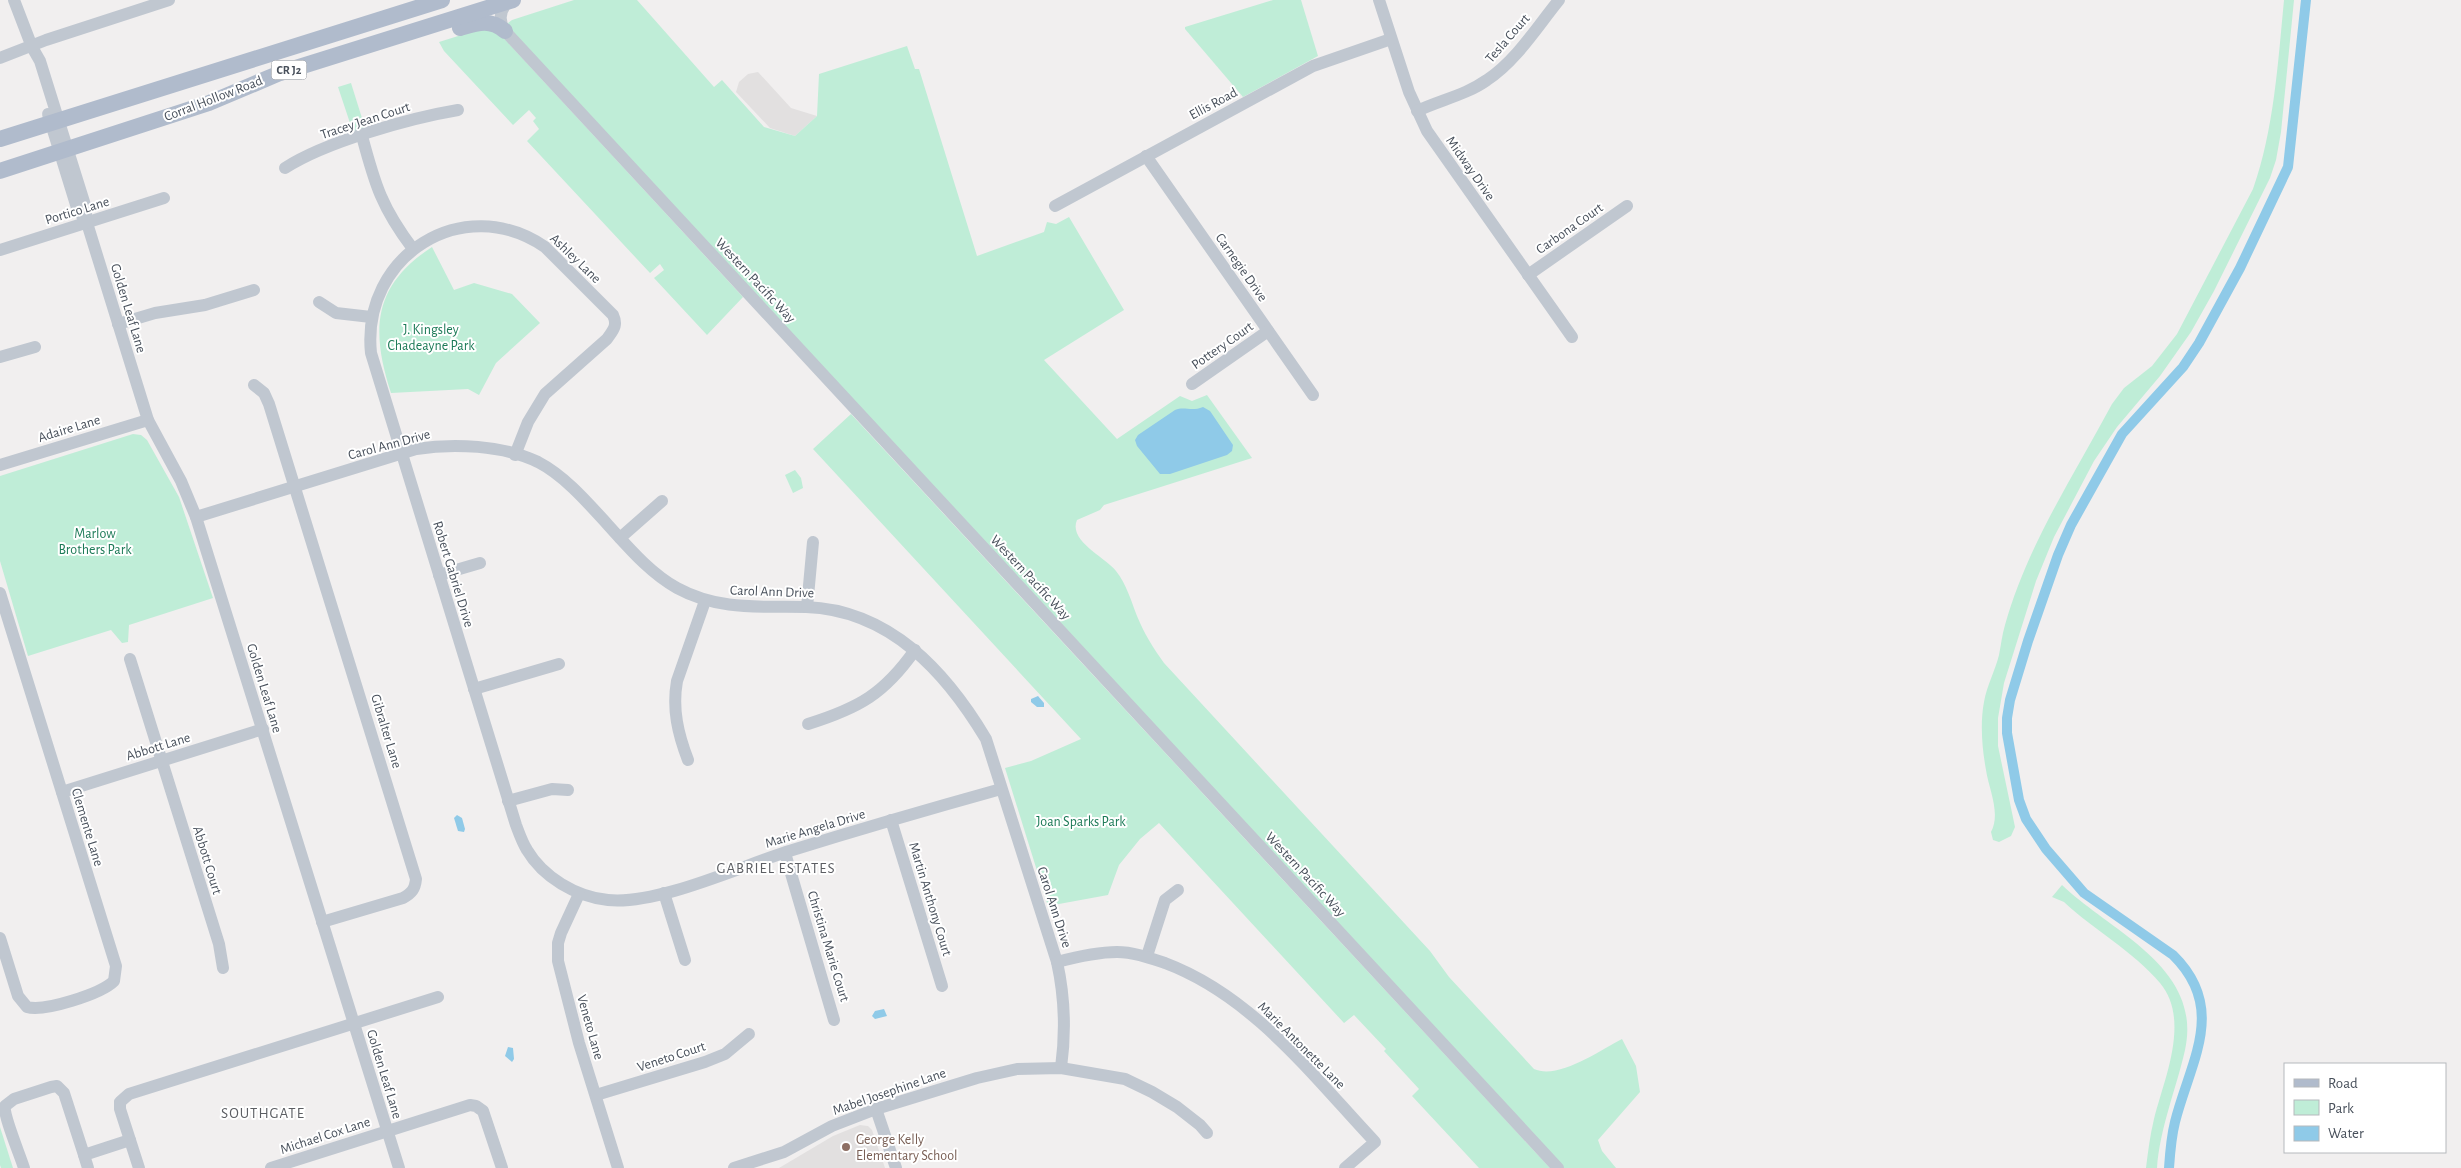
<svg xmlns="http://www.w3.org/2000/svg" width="2461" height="1168" viewBox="0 0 2461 1168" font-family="'Alegreya Sans',sans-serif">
  <rect width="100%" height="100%" fill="#f1efef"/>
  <g fill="#e2e0e0">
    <polygon points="758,72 791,108 817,116 795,136 770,128 736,92 739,82 748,74"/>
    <polygon points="860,1125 868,1126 872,1130 885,1168 779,1168 833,1136"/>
  </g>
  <g fill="#bfedd7">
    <path d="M574 0H637L714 87 722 80 764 127 795 136 817 116 819 74 907 46 915 69H919L977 256 1044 232 1047 222 1056 224 1069 217 1124 310 1044 360 1117 439 1180 396 1192 401 1207 395 1252 458 1104 505 1100 510 1077 520C1068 541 1105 557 1116 571 1127 585 1131 601 1137 616 1144 633 1153 648 1164 663L1430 951 1449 977 1534 1069C1558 1080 1599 1051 1622 1039L1636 1066 1640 1092 1598 1140 1602 1151 1616 1168H1563L511 32 508 23 512 20Z"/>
    <polygon points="1273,0 1301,0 1318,56 1243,97 1185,29 1185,27"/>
    <path d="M2284 0H2294L2281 132 2276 160 2270 178 2214 291 2191 332 2160 376 2117 427 2094 461 2054 537 2036 581 2004 683 1998 718V746L2015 827 2011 836 1999 842 1993 840 1991 832C2001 813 1989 790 1986 770 1982 748 1980 723 1984 702 1987 685 1995 671 1999 655 2001 645 2002 635 2005 625 2027 546 2074 475 2112 404L2124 388 2152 366 2177 334 2253 189C2274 130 2278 62 2284 0Z"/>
    <polygon points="487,27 500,34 743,297 707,335 654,278 664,270 660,264 650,273 527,141 539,129 533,121 536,118 529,110 513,125 444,51 439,42"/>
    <polygon points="351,83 366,131 354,135 338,87"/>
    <path d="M432 247 454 290 474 283 512 294 540 323 496 363 479 395 468 389 391 393C371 331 372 286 432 247Z"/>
    <polygon points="851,414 1550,1168 1479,1168 1412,1096 1419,1089 1384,1051 1386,1049 1354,1015 1344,1023 1159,823 1140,839 1119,865 1108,895 1048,906 1005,768 1031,761 1081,739 813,449"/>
    <polygon points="133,434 141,435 147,440 179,497 213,598 129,625 128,642 122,643 111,630 28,656 0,561 0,476"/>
    <polygon points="795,470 801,478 803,488 793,493 785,475"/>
    <path d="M2062 885C2111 932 2203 967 2185 1050 2176 1090 2160 1127 2157 1168H2146C2148 1152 2150 1135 2154 1119 2164 1079 2191 1020 2160 983 2133 951 2094 930 2064 902L2052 897Z"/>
    <polygon points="0,1127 13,1168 1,1168 0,1165"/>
  </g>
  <g fill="#8fcae8">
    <path d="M1203 407 1210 411 1233 445 1232 451 1227 455 1170 474H1160L1137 446 1135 440 1138 435 1175 410C1185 406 1191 412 1203 407Z"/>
    <polygon points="1038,696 1044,703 1044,707 1037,707 1031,702 1031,699"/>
    <polygon points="457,815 462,818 465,829 464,832 458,831 454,818"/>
    <polygon points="884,1009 887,1016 875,1019 872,1016 875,1011"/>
    <polygon points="508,1047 513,1048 514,1059 512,1062 505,1056"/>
  </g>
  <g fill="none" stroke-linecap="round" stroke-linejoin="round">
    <path stroke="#8fcae8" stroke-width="10" d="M2169 1168C2170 1153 2171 1138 2175 1122 2190 1062 2228 1009 2173 955L2084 893 2046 849 2026 819 2019 800 2007 733V718L2010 700 2028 641 2058 555 2071 525 2122 434 2183 367 2199 343 2240 268 2288 167 2306 0"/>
    <g stroke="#c0c7d0" stroke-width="12">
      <polyline points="14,0 32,47 40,61 85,205 87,223 148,420 181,481 196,517 399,1168"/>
      <polyline points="1379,0 1409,92 1427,131 1572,337"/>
      <path d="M509 1C500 9 498 20 505 31L1558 1168"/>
      <polyline points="0,58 46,40 169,0"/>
      <path d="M1417 111C1440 100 1466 95 1487 80 1516 61 1537 27 1559 0"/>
      <polyline points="48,114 77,208 86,222"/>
      <path d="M362 136C375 185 382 208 413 249"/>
      <polyline points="1146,156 1313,395"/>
      <path d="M285 168C325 142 410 118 458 110"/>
      <polyline points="1055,206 1313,66 1391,39"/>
      <polyline points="0,250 164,198"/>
      <polyline points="1528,275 1627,206"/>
      <polyline points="319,302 336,313 371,317"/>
      <polyline points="118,324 155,313 205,305 254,290"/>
      <polyline points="0,357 35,347"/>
      <polyline points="1192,384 1268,331"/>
      <path d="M254 385 264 393 269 404 416 879C415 889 412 893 403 898L322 922"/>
      <path d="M515 455 528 422 545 394 607 339C613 330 618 326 613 315L545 247C463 191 361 256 371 353L516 825C519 833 522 842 527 850 543 877 576 897 608 900 657 905 737 868 786 852 857 830 929 809 1001 789"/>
      <polyline points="0,465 148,420"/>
      <path d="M196 517 416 449C453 443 503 445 538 462 565 476 588 503 608 525 629 548 650 573 677 588 719 611 761 606 806 607 890 610 946 672 986 739L1057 962C1065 998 1066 1031 1061 1068"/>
      <polyline points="620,538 662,501"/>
      <polyline points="439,575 480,563"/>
      <path d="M0 593 116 966 114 981C101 994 44 1012 27 1007L18 996 0 938"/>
      <polyline points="807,607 813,542"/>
      <polyline points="130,659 219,944 223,968"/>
      <polyline points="474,689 559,664"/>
      <path d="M808 724C859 708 884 694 915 650"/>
      <path d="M688 760C678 734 672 709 677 681L705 601"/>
      <polyline points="62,792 263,729"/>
      <polyline points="508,801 552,789 568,790"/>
      <polyline points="891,820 942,986"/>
      <polyline points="785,853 834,1020"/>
      <polyline points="664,893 685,960"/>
      <polyline points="579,894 561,933 558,943 558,961 579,1043 618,1168"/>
      <polyline points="1147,956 1165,900 1178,890"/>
      <path d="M1057 962C1076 957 1097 952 1117 952 1133 952 1150 958 1165 963 1253 996 1312 1075 1375 1142L1345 1168"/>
      <polyline points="596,1095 705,1062 725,1054 749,1034"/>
      <polyline points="876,1109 896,1168"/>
      <path d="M24 1168C20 1155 3 1115 5 1106L14 1099 51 1087 57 1086 64 1093 84 1155"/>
      <polyline points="88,1168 84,1155 130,1140"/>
      <polyline points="139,1168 120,1109 120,1102 129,1094 438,997"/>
      <polyline points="271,1168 470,1105 476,1106 483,1111 502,1168"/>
      <polyline points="734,1168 784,1152 832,1126 876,1109 977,1078 1017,1069 1061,1068 1125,1079 1152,1092 1177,1107 1200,1125 1207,1133"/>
    </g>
    <g stroke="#b0bbcc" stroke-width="16">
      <path d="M460 28C477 23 490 18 505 31"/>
      <polyline points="0,139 442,0"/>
      <polyline points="0,171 209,103 280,73 513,0"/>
    </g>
  </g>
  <circle fill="#8d6e63" stroke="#fff" stroke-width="2" cx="846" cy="1147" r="5"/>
  <g text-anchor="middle" stroke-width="4" stroke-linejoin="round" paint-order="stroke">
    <rect fill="#fff" stroke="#7f848c" stroke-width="1" x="271.5" y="60.5" width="35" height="19" rx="4"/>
    <g font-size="12" font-weight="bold" fill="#48505b">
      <text x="289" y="74">CR J2</text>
    </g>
    <g font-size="14" fill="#48505b" stroke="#fff">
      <text transform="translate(1507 38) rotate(-49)" y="5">Tesla Court</text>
      <text transform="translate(213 98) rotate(-21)" y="5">Corral Hollow Road</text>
      <text transform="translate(1213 103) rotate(-28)" y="5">Ellis Road</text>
      <text transform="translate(365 120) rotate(-18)" y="5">Tracey Jean Court</text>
      <text transform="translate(1471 168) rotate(55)" y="5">Midway Drive</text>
      <text transform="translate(77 210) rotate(-17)" y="5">Portico Lane</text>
      <text transform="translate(1569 228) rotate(-35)" y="5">Carbona Court</text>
      <text transform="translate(576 258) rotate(44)" y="5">Ashley Lane</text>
      <text transform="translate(1242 267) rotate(55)" y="5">Carnegie Drive</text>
      <text transform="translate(756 280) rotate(47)" y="5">Western Pacific Way</text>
      <text transform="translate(129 308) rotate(73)" y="5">Golden Leaf Lane</text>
      <text transform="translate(1222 345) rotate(-35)" y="5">Pottery Court</text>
      <text transform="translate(69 428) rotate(-17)" y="5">Adaire Lane</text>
      <text transform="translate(389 444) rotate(-15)" y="5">Carol Ann Drive</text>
      <text transform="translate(454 574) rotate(73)" y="5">Robert Gabriel Drive</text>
      <text transform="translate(1031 577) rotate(47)" y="5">Western Pacific Way</text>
      <text transform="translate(772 591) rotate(2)" y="5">Carol Ann Drive</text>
      <text transform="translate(265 688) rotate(73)" y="5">Golden Leaf Lane</text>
      <text transform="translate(387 731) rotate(73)" y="5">Gibralter Lane</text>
      <text transform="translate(158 746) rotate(-17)" y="5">Abbott Lane</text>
      <text transform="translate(88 827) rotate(73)" y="5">Clemente Lane</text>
      <text transform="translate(815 828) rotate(-17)" y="5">Marie Angela Drive</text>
      <text transform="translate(208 860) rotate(73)" y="5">Abbott Court</text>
      <text transform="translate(1306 874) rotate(47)" y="5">Western Pacific Way</text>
      <text transform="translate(931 899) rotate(73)" y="5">Martin Anthony Court</text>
      <text transform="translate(1055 907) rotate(72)" y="5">Carol Ann Drive</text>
      <text transform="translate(829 946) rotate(73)" y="5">Christina Marie Court</text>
      <text transform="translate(591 1027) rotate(74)" y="5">Veneto Lane</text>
      <text transform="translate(1302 1045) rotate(45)" y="5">Marie Antonette Lane</text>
      <text transform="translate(671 1056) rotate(-18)" y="5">Veneto Court</text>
      <text transform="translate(385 1074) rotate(73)" y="5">Golden Leaf Lane</text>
      <text transform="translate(889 1091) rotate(-19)" y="5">Mabel Josephine Lane</text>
      <text transform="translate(325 1135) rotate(-18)" y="5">Michael Cox Lane</text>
    </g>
    <g font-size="14" fill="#1c7a57" stroke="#fff">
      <text x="431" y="334">J. Kingsley<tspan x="431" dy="16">Chadeayne Park</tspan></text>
      <text x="95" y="538">Marlow<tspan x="95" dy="16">Brothers Park</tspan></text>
      <text x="1081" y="826">Joan Sparks Park</text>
    </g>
    <g font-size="14" fill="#785e54" stroke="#fff" text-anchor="start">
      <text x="856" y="1144">George Kelly<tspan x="856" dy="16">Elementary School</tspan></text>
    </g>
    <g font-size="15" letter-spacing="1" fill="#5c5e63" stroke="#fff">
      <text x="776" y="873">GABRIEL ESTATES</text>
      <text x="263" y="1118">SOUTHGATE</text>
    </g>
  </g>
  <rect x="2284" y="1063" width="162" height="90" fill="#ffffff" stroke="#b6b9bd"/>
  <rect x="2294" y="1079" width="25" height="8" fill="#b0bbcc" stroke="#b6b9bd"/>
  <text x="2328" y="1088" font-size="15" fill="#48505b">Road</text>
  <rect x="2294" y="1100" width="25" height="15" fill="#bfedd7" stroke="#b6b9bd"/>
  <text x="2328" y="1113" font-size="15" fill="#48505b">Park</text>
  <rect x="2294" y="1126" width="25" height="15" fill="#8fcae8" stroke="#b6b9bd"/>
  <text x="2328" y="1138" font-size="15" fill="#48505b">Water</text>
</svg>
